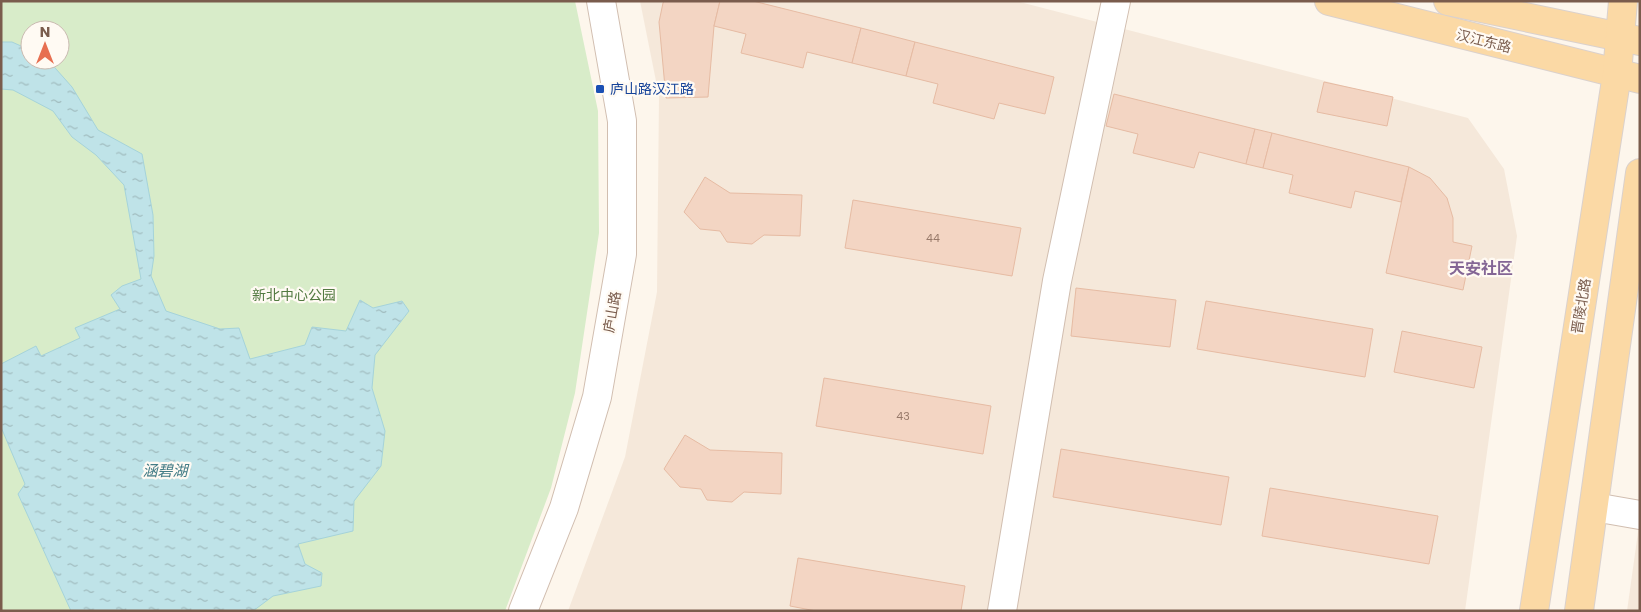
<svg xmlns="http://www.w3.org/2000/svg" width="1641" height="612" viewBox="0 0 1641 612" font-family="Poppins,'Noto Sans SC',sans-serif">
  <defs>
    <pattern id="water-ripples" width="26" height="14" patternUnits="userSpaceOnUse" patternTransform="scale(1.25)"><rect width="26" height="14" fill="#bfe3e8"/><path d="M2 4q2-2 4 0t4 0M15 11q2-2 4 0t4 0" fill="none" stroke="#a0bbbe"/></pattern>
  </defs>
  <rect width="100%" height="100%" fill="#fdf6ec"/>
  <g fill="#f5e8da">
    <polygon points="640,1 1016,1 1468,118 1504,169 1517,236 1465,611 568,611 625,457 657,292 659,96"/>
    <polygon points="1640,518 1640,611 1627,611"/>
  </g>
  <path fill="#d8ecc9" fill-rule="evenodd" d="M1 1H575L598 111 599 233 575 393 551 488 505 611H1ZM30 30H60V60H30Z"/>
  <polygon fill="url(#water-ripples)" stroke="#a5d3da" points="1,42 12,42 30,50 30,60 48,60 72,87 98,130 142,154 153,215 154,256 151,276 166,311 220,329 239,328 250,359 305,345 312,327 346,331 360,300 373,308 402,301 409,311 375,355 372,388 385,431 381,466 354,501 353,531 298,544 305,564 322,573 321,586 273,596 253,611 71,611 18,494 25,484 1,427 1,364 36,346 41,356 80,338 75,328 120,309 111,295 122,286 141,279 124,185 96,155 72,137 53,111 13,90 1,89"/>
  <g fill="#f3d5c3" stroke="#e6bba3">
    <polygon points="664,1 720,1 714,26 708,97 666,98 659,22 663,3"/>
    <polygon points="720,1 753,1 861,28 852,63 807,52 803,68 741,53 746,34 714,26"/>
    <polygon points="861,28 915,42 906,76 852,63"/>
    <polygon points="915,42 1054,77 1045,114 999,103 994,119 933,103 938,84 906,76"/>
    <polygon points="1324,82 1393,97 1387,126 1317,112"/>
    <polygon points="1114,94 1255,129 1246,164 1199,152 1194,168 1133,153 1138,134 1106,126"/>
    <polygon points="1255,129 1272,133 1263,168 1246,164"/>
    <polygon points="1272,133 1409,167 1401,202 1355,191 1351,208 1289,193 1293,175 1263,168"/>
    <polygon points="1409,167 1430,178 1447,198 1453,218 1453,242 1472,246 1463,290 1386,273"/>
    <polygon points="705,177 730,193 802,195 800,236 764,235 752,244 727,242 720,231 700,229 684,212"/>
    <polygon points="853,200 1021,228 1012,276 845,248"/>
    <polygon points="1076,288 1176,300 1170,347 1071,336"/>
    <polygon points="1206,301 1373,329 1365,377 1197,349"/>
    <polygon points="1402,331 1482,347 1474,388 1394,372"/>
    <polygon points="824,378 991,406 983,454 816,426"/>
    <polygon points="685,435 710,450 782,453 781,494 744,492 732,502 707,500 701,489 680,487 664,469"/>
    <polygon points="1061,449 1229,477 1221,525 1053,497"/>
    <polygon points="1270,488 1438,516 1429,564 1262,536"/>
    <polygon points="798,558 965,586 961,611 816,611 790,606"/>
  </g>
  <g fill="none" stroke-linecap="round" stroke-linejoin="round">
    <g stroke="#d1beb0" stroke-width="30">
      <g id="minor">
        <polyline points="1594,507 1640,515"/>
        <polyline points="523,611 564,508 597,397 622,254 622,121 601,1"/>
        <polyline points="1002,611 1057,281 1116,1"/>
      </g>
    </g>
    <g stroke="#dad1cd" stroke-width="30">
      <g id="major">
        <polyline points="1329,1 1640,79"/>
        <polyline points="1448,1 1640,41"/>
        <polyline points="1534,611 1617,74 1623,1"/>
        <polyline points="1579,611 1640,173"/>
      </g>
    </g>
    <use href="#minor" stroke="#fff" stroke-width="28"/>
    <use href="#major" stroke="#fbd9a5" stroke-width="28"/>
  </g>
  <rect fill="#1a4fb4" stroke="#fffaf3" stroke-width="2" x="595" y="84" width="10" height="10" rx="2.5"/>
  <g text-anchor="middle" stroke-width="4.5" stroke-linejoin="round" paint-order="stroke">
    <g font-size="11" fill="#987a6a">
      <text x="933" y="242">44</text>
      <text x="903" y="420">43</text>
    </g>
    <g font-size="14" fill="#7a5c4d" stroke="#fffaf3">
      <text transform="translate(1484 41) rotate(14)" y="5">汉江东路</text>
      <text transform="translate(1581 306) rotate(-81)" y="5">晋陵北路</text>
      <text transform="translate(612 312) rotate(-80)" y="5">庐山路</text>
    </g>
    <g font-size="14" fill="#164399" stroke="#fffaf3" text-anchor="start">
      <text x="610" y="94">庐山路汉江路</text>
    </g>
    <g font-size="14" fill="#537a41" stroke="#fffaf3">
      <text x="294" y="300">新北中心公园</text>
    </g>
    <g font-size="15" font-style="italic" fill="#437c86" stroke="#fffaf3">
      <text x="165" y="476">涵碧湖</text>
    </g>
    <g font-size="16" font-weight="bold" fill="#846695" stroke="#fffaf3">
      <text x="1481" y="274">天安社区</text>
    </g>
  </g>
  <rect width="1641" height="612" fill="none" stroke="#7a5c4d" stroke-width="5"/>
  <g transform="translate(45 45)"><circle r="24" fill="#fffaf3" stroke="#cabbb1"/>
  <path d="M0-4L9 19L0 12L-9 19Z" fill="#e76f51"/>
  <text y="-8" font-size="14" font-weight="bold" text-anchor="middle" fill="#7a5c4d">N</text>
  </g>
</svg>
